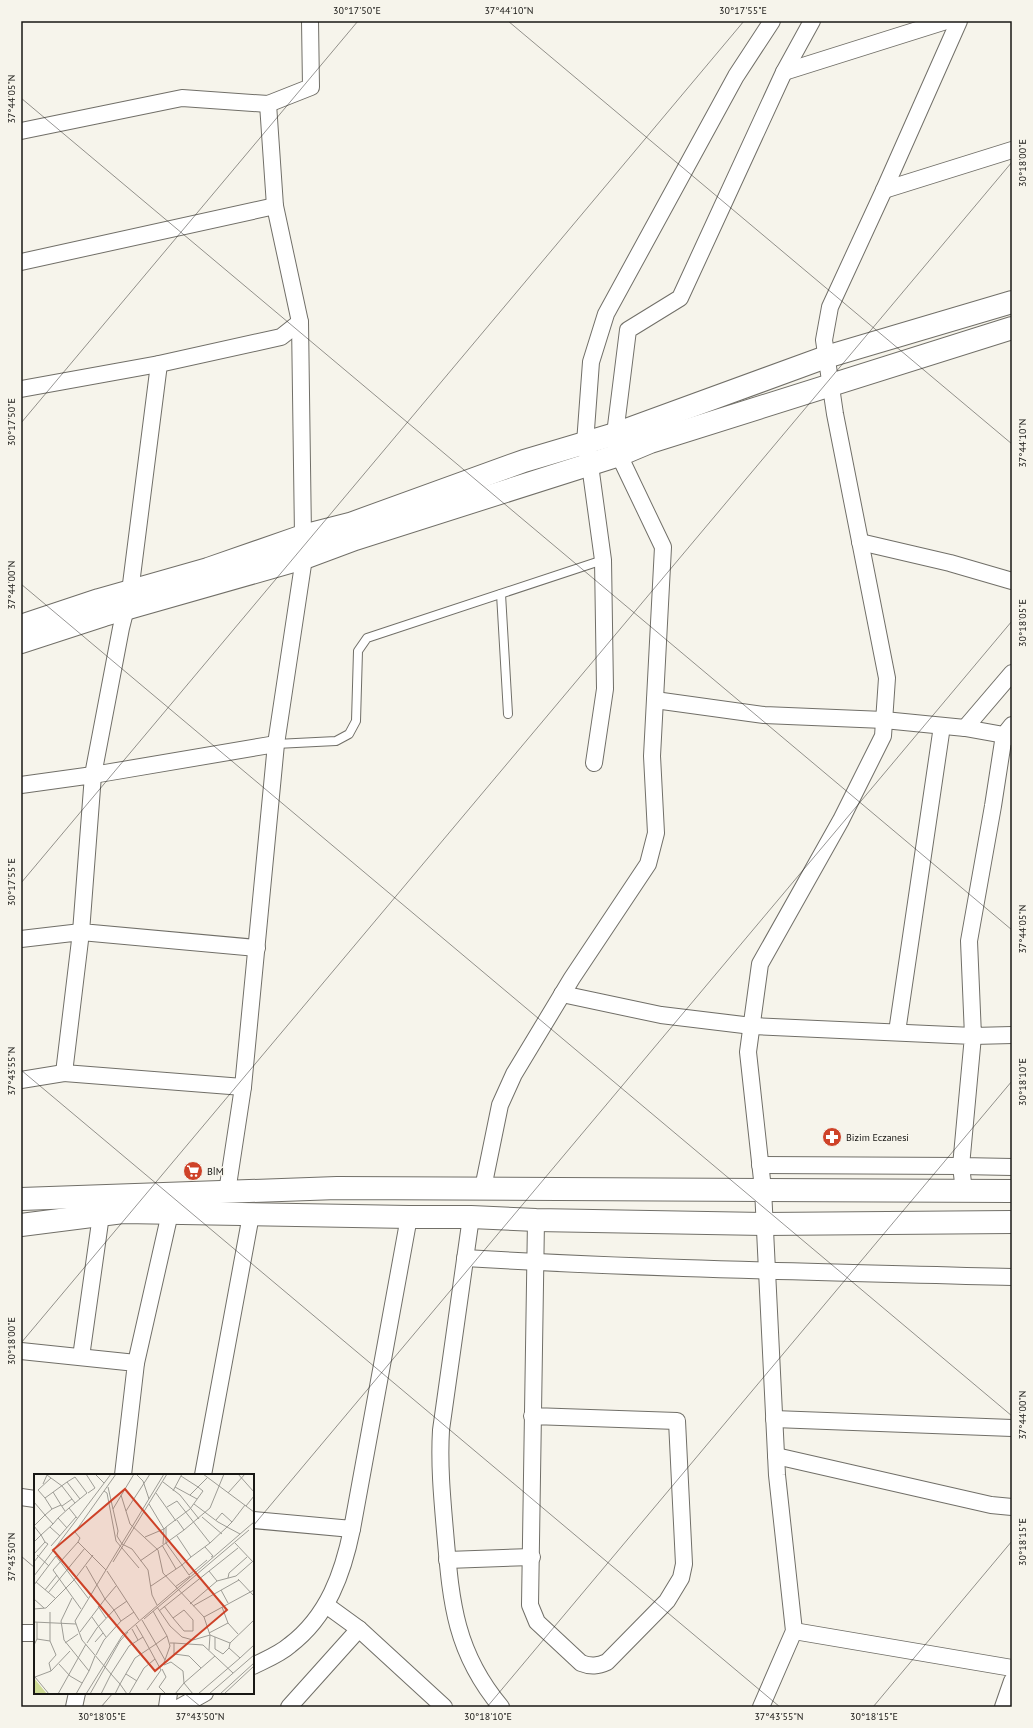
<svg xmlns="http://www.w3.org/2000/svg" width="1033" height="1728" viewBox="0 0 1033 1728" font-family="'PT Sans',sans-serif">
  <rect width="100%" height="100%" fill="#f6f4eb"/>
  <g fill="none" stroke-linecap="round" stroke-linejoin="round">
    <g stroke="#716f68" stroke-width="10">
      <g id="lane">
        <polyline points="501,594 508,714"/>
        <polyline points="276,744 336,741 349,734 356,721 358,651 367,638 603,560"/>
      </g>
    </g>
    <g stroke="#716f68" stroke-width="18">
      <g id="street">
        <polyline points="784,72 946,21"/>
        <polyline points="268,104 275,206 300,322 303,536"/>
        <polyline points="21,131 182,98 268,104 311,87 310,21"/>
        <polyline points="884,190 1012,150"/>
        <polyline points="21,262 275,206"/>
        <polyline points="159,364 130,592 121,628 93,775 276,744"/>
        <polyline points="21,389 159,364 281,337 300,322"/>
        <polyline points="860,542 950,563 1012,581"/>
        <polyline points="655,700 764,715 884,720 965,728 1004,735 1012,725"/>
        <polyline points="965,728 1012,673"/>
        <polyline points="1012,737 1004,735 993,806 969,941 973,1036 1012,1035"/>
        <polyline points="594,763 605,689 603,560 590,465 585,443 591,362 606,314 736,76 772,21"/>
        <polyline points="21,785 93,775 81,932 257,948"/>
        <polyline points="21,939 81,932 64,1073 243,1087"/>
        <polyline points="562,994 661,1015 752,1026 973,1036 961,1166 1012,1167"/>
        <polyline points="897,1032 942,726"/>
        <polyline points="21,1080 64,1073"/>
        <polyline points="760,1165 961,1166 964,1191"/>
        <polyline points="483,1188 500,1105 514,1074 572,978 648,864 656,833 652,756 663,547 619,455 615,434 628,330 680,298 784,72 812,21"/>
        <polyline points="227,1192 243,1087 276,744 304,558"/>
        <path d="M471 1217 441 1430C439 1464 442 1497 445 1531 451 1600 454 1651 501 1707"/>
        <path d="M465 1258C647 1269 830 1272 1012 1277"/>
        <polyline points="21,1351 136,1363 123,1475"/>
        <polyline points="81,1357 101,1215"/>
        <polyline points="136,1363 170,1213"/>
        <path d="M532 1416 677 1421 684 1564 681 1578 667 1601 607 1662C598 1666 591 1667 581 1663L537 1622 530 1605 536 1220"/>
        <polyline points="774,1419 1012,1428"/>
        <polyline points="776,1456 991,1505 1012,1507"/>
        <polyline points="203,1475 251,1215"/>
        <polyline points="21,1497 35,1499"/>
        <polyline points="253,1520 352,1529 409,1217"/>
        <polyline points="447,1560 532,1557"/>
        <polyline points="359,1629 444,1707"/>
        <polyline points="794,1631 1012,1668"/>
        <polyline points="21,1633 35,1633"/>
        <path d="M253 1666C265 1660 280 1654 290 1645 328 1616 343 1573 352 1529"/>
        <polyline points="74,1707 77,1693"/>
        <polyline points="167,1707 169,1693"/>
        <polyline points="180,1707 205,1693"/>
        <polyline points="289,1707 359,1629 326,1605"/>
        <polyline points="761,1707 794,1631 777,1475 763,1189 748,1052 760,964 841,820 883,736 887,678 835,414 824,340 830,307 884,190 959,21"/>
        <polyline points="1003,1707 1012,1681"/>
      </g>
    </g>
    <g stroke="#716f68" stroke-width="24">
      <g id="secondary">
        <polyline points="21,626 99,600 208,569 303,536 350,524 524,461 615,434 826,357 1012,302"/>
        <polyline points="21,642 104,615 304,558 355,539 619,455 650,442 1012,328"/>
        <polyline points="21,1199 337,1188 1012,1191"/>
        <polyline points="21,1225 123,1212 409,1217 471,1217 536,1220 764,1224 1012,1222"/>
      </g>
    </g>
    <use href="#lane" stroke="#fff" stroke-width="8"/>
    <use href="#street" stroke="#fff" stroke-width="16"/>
    <use href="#secondary" stroke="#fff" stroke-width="22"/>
  </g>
  <path fill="none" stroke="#181714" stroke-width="1" stroke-opacity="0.45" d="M508 21 1012 444M21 98 1012 930M21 423 358 21M21 584 1012 1416M21 883 744 21M21 1070 780 1707M21 1343 1012 162M253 1526 1012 621M21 1556 35 1568M184 1693 201 1707M101 1707 113 1693M487 1707 1012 1081M873 1707 1012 1541"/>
  <defs>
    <g id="pharmacy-disc" transform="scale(1)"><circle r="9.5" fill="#ce4228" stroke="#f6f4eb"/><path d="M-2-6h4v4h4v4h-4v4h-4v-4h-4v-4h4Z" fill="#fff"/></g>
    <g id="supermarket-disc" transform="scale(1)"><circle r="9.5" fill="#ce4228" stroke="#f6f4eb"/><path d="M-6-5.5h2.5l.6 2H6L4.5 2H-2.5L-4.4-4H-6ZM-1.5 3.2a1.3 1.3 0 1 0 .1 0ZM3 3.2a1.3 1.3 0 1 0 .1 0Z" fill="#fff"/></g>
  </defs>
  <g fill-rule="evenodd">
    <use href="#pharmacy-disc" x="832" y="1137"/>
    <use href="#supermarket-disc" x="193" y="1171"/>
  </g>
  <g text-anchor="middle" stroke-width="3" stroke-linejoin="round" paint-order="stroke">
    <g font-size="10" fill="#181714" stroke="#f6f4eb" text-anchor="start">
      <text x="846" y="1141">Bizim Eczanesi</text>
      <text x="207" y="1175">BİM</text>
    </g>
  </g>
  <g transform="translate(34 1474)">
    <rect width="220" height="220" fill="#f6f4eb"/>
    <path d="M0 204 13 220H0Z" fill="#cfdc95"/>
    <path fill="none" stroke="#9d9c95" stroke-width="1" d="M52 0 61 14 54 19M61 0 70 9M102 0 109 7 115 25M169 0 220 38M204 0 220 18M147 2 164 13 173 4M129 8 146 21 165 45M9 10 13 1 17 4M74 13 84 57 83 62 88 70 98 75 114 96 118 121 123 131M141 13 163 25M70 17 82 0M139 17 148 0M19 18 27 31M122 19 142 47M194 19 211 0M87 21 96 50 124 76 129 99 170 143 176 161 159 166 148 163 136 152 123 133M11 24 4 16 17 4 28 12 41 29M0 28 11 41 18 35 11 24 33 8M160 30 184 48 193 53 198 48 188 39 182 46M28 32 38 25M212 32 220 22M133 33 143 27 176 69 157 83M35 34 53 19 41 3 33 8 46 25M18 35 27 31 31 37M79 35 100 0M92 37 116 0M11 41 19 50 7 61 0 52ZM168 43 188 60M24 44 35 34 43 44M143 46 150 56 132 69 148 91 157 83 143 62M198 48 211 31M19 50 24 44 33 54M16 53 26 62M132 53 156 35 169 17 164 13 156 21M150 56 176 34 190 0M111 63 130 55 115 30M0 68 7 61 11 68M44 68 72 96M176 69 193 53 206 60M201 69 220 89M128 71 142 95M17 72 42 43M171 73 179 82 177 83M0 80 11 68 14 70 0 88M3 81 15 92M106 87 132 69V53L130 55 129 70M79 88 133 0M52 92 71 125 82 112M73 97 105 146M175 97 183 107M0 102 77 0M194 104 195 99 213 83M204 105 220 122M2 108 21 124M0 111 22 82 54 124M117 112 148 91 155 101 173 86M141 113 156 102M11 116 23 101M187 116 194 129M14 119 51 74M38 124 27 147 30 166 55 197 61 182M0 125 10 134M156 130 183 107 202 102 218 88M64 132 72 144M130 132 139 144 150 157H159V146L150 136 139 144M159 132 205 106M188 133 194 149M0 135 12 134 40 106 59 81M47 135 19 96 44 68 46 64 41 58 70 17 73 19 82 67 105 94M125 137 204 74M16 138V167L22 181 15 189 17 197M58 143 72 163M170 143 220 116M110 145 215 56M108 146 122 170 133 162 119 137M0 148 42 150M102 151 109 163M98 155 104 166M46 158 71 125 80 136 93 127M175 159 194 149 204 160M3 165 16 167M61 168 69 159M31 169 44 160M53 169 63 154 80 136 87 147 100 138M136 169H140V180L155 182 167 194M140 169 169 171 199 199M196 169 220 146M99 170 107 180M0 171 3 165V148M175 176 176 161 196 169 195 174 189 180 181 175V163M62 181 70 166 87 147M206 184 220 171M131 186 136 172 133 162M25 190 36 202 48 209M130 191 137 188 149 197 150 209 141 220M128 195 132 203 125 213 132 220M92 200 103 207M113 216 127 196 109 163 95 172 77 200 48 166 41 147 130 0M15 220 1 203 17 197 36 177M24 220 52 170M42 220 55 197M52 220 88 162 220 48M56 220 86 167 94 158M67 220 77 200 86 210 101 184 122 170 131 186 129 191M81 220 86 210 93 220M95 220 110 194 121 185M159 220 150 209 181 182M164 220 206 184 195 174M175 220 220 181M186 220 220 189M190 220 220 192"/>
    <path fill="#ce4228" fill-opacity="0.15" stroke="#ce4228" stroke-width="2" d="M91 15 193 136 121 197 19 76Z"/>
    <rect width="220" height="220" fill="none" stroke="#181714" stroke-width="2"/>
  </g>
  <rect width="1033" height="1728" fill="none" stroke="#f6f4eb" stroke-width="44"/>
  <rect x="22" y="22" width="989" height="1684" fill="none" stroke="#181714" stroke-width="1.5"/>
  <g font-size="10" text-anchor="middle" fill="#181714">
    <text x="357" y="14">30°17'50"E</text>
    <text x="509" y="14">37°44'10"N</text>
    <text x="743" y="14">30°17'55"E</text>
    <text transform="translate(11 99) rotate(-90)" y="4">37°44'05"N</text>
    <text transform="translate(1022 163) rotate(-90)" y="4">30°18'00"E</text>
    <text transform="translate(11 422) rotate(-90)" y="4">30°17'50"E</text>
    <text transform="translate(1022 443) rotate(-90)" y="4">37°44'10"N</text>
    <text transform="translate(11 585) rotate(-90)" y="4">37°44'00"N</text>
    <text transform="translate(1022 623) rotate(-90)" y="4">30°18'05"E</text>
    <text transform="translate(11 882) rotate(-90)" y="4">30°17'55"E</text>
    <text transform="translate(1022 929) rotate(-90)" y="4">37°44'05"N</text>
    <text transform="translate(11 1071) rotate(-90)" y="4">37°43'55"N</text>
    <text transform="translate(1022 1082) rotate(-90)" y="4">30°18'10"E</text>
    <text transform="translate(11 1341) rotate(-90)" y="4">30°18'00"E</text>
    <text transform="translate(1022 1415) rotate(-90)" y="4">37°44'00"N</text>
    <text transform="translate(1022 1542) rotate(-90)" y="4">30°18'15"E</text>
    <text transform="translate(11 1557) rotate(-90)" y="4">37°43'50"N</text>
    <text x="102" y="1720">30°18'05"E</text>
    <text x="200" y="1720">37°43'50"N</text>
    <text x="488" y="1720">30°18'10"E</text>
    <text x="779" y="1720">37°43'55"N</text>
    <text x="874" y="1720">30°18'15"E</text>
  </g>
</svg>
